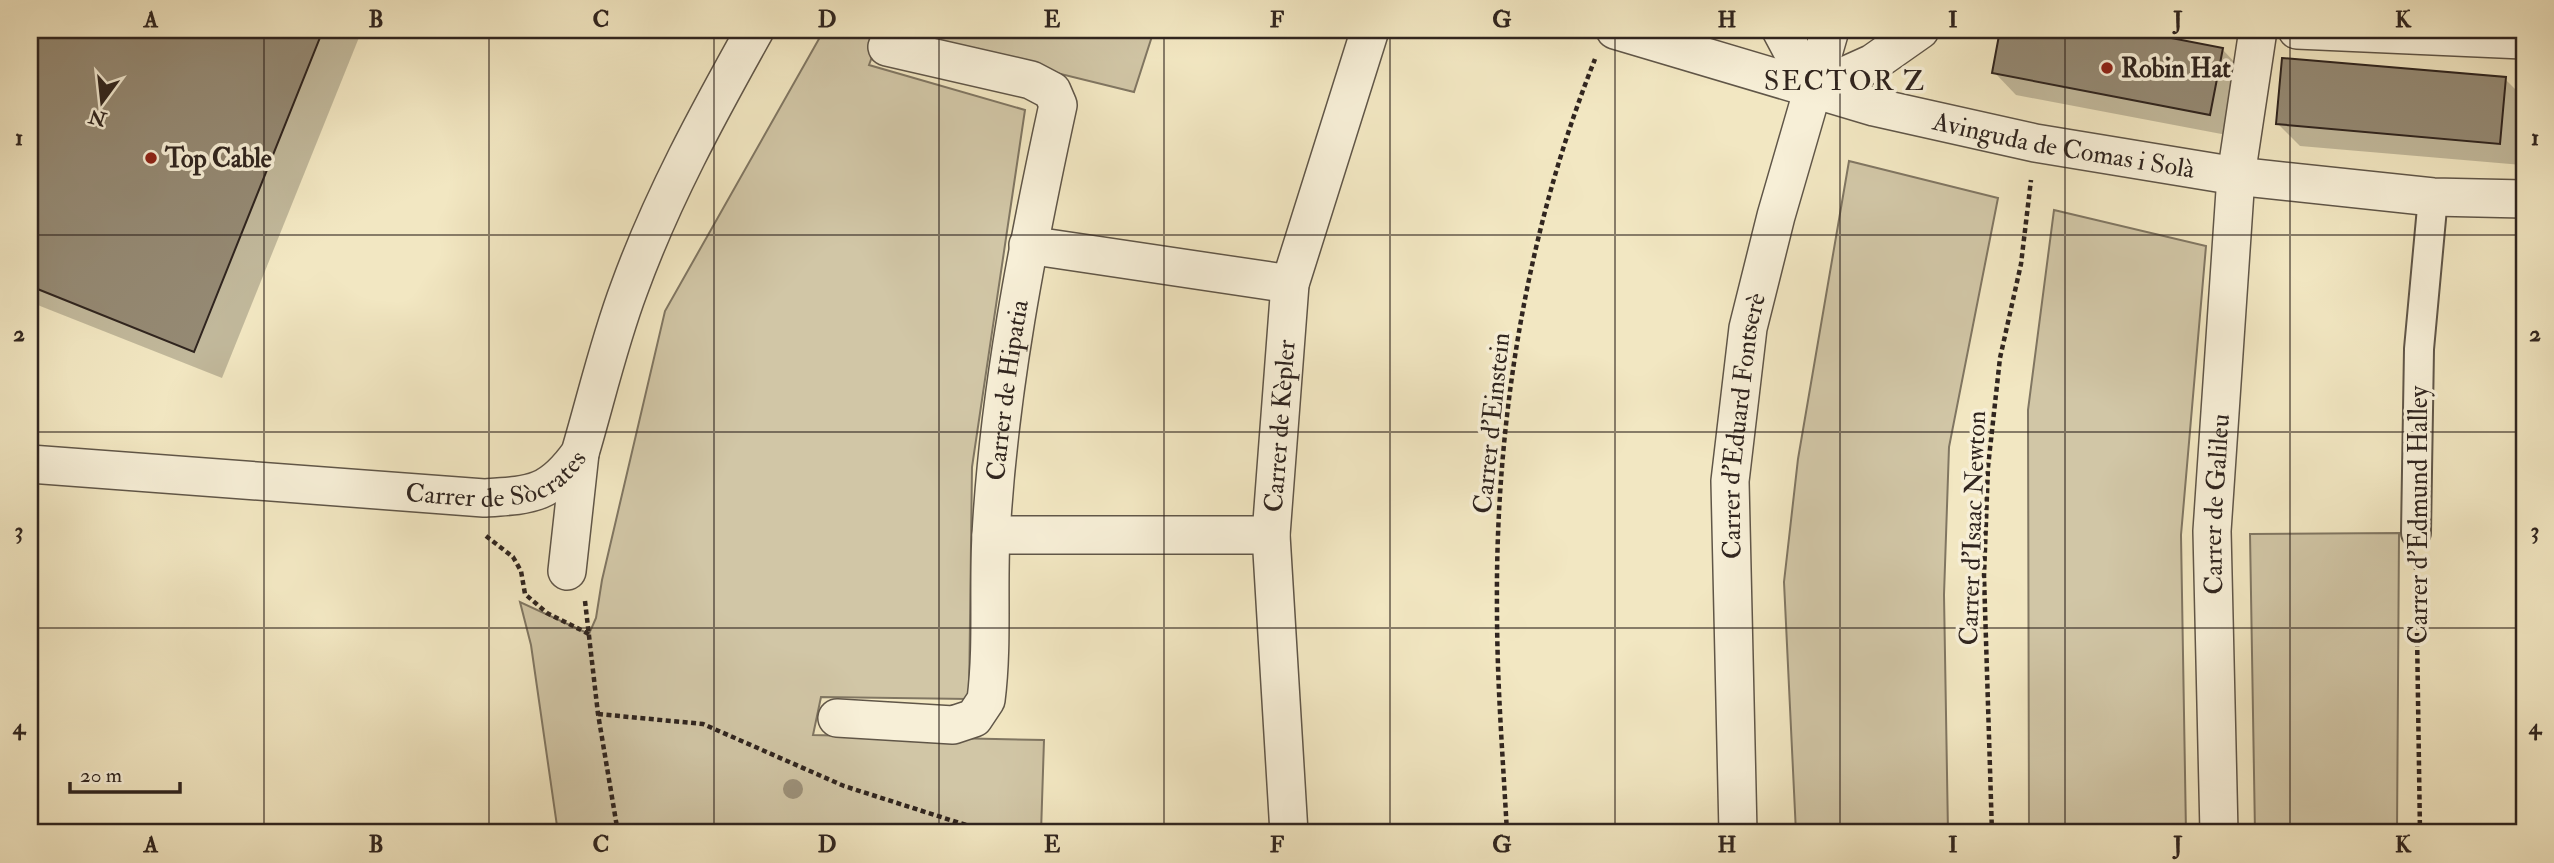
<svg xmlns="http://www.w3.org/2000/svg" width="2554" height="863" viewBox="0 0 2554 863" font-family="'IM FELL Double Pica',serif">
  <rect width="100%" height="100%" fill="#f2e7c2"/>
  <filter id="stains"><feTurbulence type="fractalNoise" baseFrequency=".00286" numOctaves="4"/><feColorMatrix values="0 0 0 0 .2 0 0 0 0 .09 0 0 0 0 .02 0 0 0 .5 -.17"/></filter>
  <radialGradient id="worn" r=".72"><stop offset=".6" stop-color="#630" stop-opacity="0"/><stop offset="1" stop-color="#630" stop-opacity=".3"/></radialGradient>
  <g fill="#d1c6a6" stroke="#807662" stroke-width="2">
    <polygon points="824,30 1154,30 1134,92 882,30 869,65 1025,110 972,467 969,699 821,697 813,735 1044,740 1041,833 558,833 531,645 520,602 589,634 596,618 602,580 665,311"/>
    <polygon points="1849,161 1998,198 1949,447 1944,595 1948,833 1796,833 1784,582 1798,459"/>
    <polygon points="2054,210 2206,246 2181,535 2186,833 2029,833 2028,410"/>
    <polygon points="2399,533 2397,833 2255,833 2250,534"/>
  </g>
  <g fill="#0003">
    <polygon points="30,30 362,30 222,378 30,302"/>
    <polygon points="2002,30 2121,30 2222,49 2244,72 2232,136 2016,95 1994,72"/>
    <polygon points="2505,79 2524,98 2522,165 2300,146 2278,124"/>
  </g>
  <g fill="#958a74" stroke="#30251f" stroke-width="2">
    <polygon points="30,30 323,30 194,352 30,286"/>
    <polygon points="2000,30 2130,30 2223,48 2210,115 1992,73"/>
    <polygon points="2282,58 2506,77 2500,144 2276,124"/>
  </g>
  <g fill="none" stroke-linecap="round" stroke-linejoin="round">
    <g stroke="#605648" stroke-width="32">
      <polyline id="pedestrian" points="2416,533 2419,349 2433,197"/>
    </g>
    <g stroke="#605648" stroke-width="40">
      <g id="minor">
        <path id="s1" d="M1615 30 1874 107 2035 143 2236 176 2433 197 2524 199"/>
        <polyline points="1781,30 1813,90 1873,63 1920,30"/>
        <polyline points="2297,30 2523,40"/>
        <polyline points="1028,245 1290,284"/>
        <path id="s2" d="M30 464 484 498C532 495 550 495 580 453 596 399 609 342 629 289 662 198 708 114 755 30"/>
        <polyline points="991,535 1271,535"/>
        <polyline points="567,571 580,453"/>
        <path id="s3" d="M837 718 953 725 974 718 986 700C993 645 988 590 991 535 999 391 1027 247 1058 105L1052 91 1031 80 887 47"/>
        <path id="s4" d="M1289 833 1271 535 1290 284 1370 30"/>
        <path id="s5" d="M1738 833 1730 481 1748 328 1776 216 1830 30"/>
        <path id="s6" d="M2219 833 2212 531 2236 176 2258 30"/>
      </g>
    </g>
    <g stroke="#30251f" stroke-width="4.5" stroke-dasharray="5 3.5" stroke-linecap="butt">
      <polyline points="486,536 513,557 521,571 525,594 547,613 589,634"/>
      <polyline points="2416,565 2420,833"/>
      <polyline points="585,601 598,714 618,833"/>
      <polyline points="598,714 703,724 844,786 991,833"/>
      <path d="M1507 833C1503 759 1497 685 1497 610 1495 424 1526 232 1595 59"/>
      <polyline points="1992,833 1984,576 1988,467 2000,358 2021,264 2031,180"/>
    </g>
    <use href="#pedestrian" stroke="#f7efd7" stroke-width="28"/>
    <use href="#minor" stroke="#f7efd7" stroke-width="37"/>
  </g>
  <circle fill="#9d927b" cx="793" cy="789" r="10"/>
  <path fill="none" stroke="#30251f" stroke-width="2" stroke-opacity="0.55" d="M264 30V833M489 30V833M714 30V833M939 30V833M1164 30V833M1390 30V833M1615 30V833M1840 30V833M2065 30V833M2290 30V833M30 235H2524M30 432H2524M30 628H2524"/>
  <g fill="#8f2418" stroke="#f7efd7" stroke-width="2.5">
    <circle cx="2107" cy="68" r="7"/>
    <circle cx="151" cy="158" r="7"/>
  </g>
  <g text-anchor="middle" stroke-width="7" stroke-linejoin="round" paint-order="stroke">
    <g font-size="26" font-weight="bold" fill="#30251f" stroke="#f7efd7" text-anchor="start">
      <text x="2121" y="77">Robin Hat</text>
      <text x="165" y="167">Top Cable</text>
    </g>
    <g font-size="26" fill="#30251f" stroke="#f7efd7">
      <text dy="9" stroke="none"><textPath href="#s1" startOffset="464">Avinguda de Comas i Solà</textPath></text>
      <text dy="9" stroke="none"><textPath href="#s3" startOffset="471">Carrer de Hipatia</textPath></text>
      <text transform="translate(1491 423) rotate(-84)" y="9">Carrer d'Einstein</text>
      <text dy="9" stroke="none"><textPath href="#s4" startOffset="408">Carrer de Kèpler</textPath></text>
      <text dy="9" stroke="none"><textPath href="#s5" startOffset="408">Carrer d'Eduard Fontserè</textPath></text>
      <text dy="9" stroke="none"><textPath href="#s2" startOffset="472">Carrer de Sòcrates</textPath></text>
      <text dy="9" stroke="none"><textPath href="#s6" startOffset="329">Carrer de Galileu</textPath></text>
      <text transform="translate(2418 515) rotate(-90)" y="9">Carrer d'Edmund Halley</text>
      <text transform="translate(1972 528) rotate(-88)" y="9">Carrer d'Isaac Newton</text>
    </g>
    <g font-size="28" letter-spacing="2" fill="#30251f" stroke="#f7efd7">
      <text x="1845" y="90">SECTOR Z</text>
    </g>
  </g>
  <rect width="2554" height="863" fill="none" stroke="#f2e7c2" stroke-width="77"/>
  <g transform="translate(102 102) rotate(195)" stroke="#f7efd7" stroke-width="5" paint-order="stroke">
  <path d="M0-5L12 26L0 18L-12 26Z" fill="#30251f"/>
  <text y="-10" font-size="19" font-weight="bold" text-anchor="middle" fill="#30251f">N</text>
  </g>
  <path d="M70 782v10h110v-10" fill="none" stroke="#30251f" stroke-width="3.5"/>
  <text x="80" y="782" font-size="21" fill="#30251f" stroke="#f7efd7" stroke-width="5" paint-order="stroke">20 m</text>
  <rect x="38" y="38" width="2478" height="786" fill="none" stroke="#30251f" stroke-width="2.5"/>
  <g font-size="23" text-anchor="middle" font-weight="bold" fill="#30251f">
    <text x="151" y="27">A</text>
    <text x="376" y="27">B</text>
    <text x="601" y="27">C</text>
    <text x="827" y="27">D</text>
    <text x="1052" y="27">E</text>
    <text x="1277" y="27">F</text>
    <text x="1502" y="27">G</text>
    <text x="1727" y="27">H</text>
    <text x="1953" y="27">I</text>
    <text x="2178" y="27">J</text>
    <text x="2403" y="27">K</text>
    <text x="19" y="145">1</text>
    <text x="2535" y="145">1</text>
    <text x="19" y="341">2</text>
    <text x="2535" y="341">2</text>
    <text x="19" y="538">3</text>
    <text x="2535" y="538">3</text>
    <text x="19" y="734">4</text>
    <text x="2535" y="734">4</text>
    <text x="151" y="852">A</text>
    <text x="376" y="852">B</text>
    <text x="601" y="852">C</text>
    <text x="827" y="852">D</text>
    <text x="1052" y="852">E</text>
    <text x="1277" y="852">F</text>
    <text x="1502" y="852">G</text>
    <text x="1727" y="852">H</text>
    <text x="1953" y="852">I</text>
    <text x="2178" y="852">J</text>
    <text x="2403" y="852">K</text>
  </g>
  <rect width="100%" height="100%" filter="url(#stains)"/>
  <rect width="100%" height="100%" fill="url(#worn)"/>
</svg>
